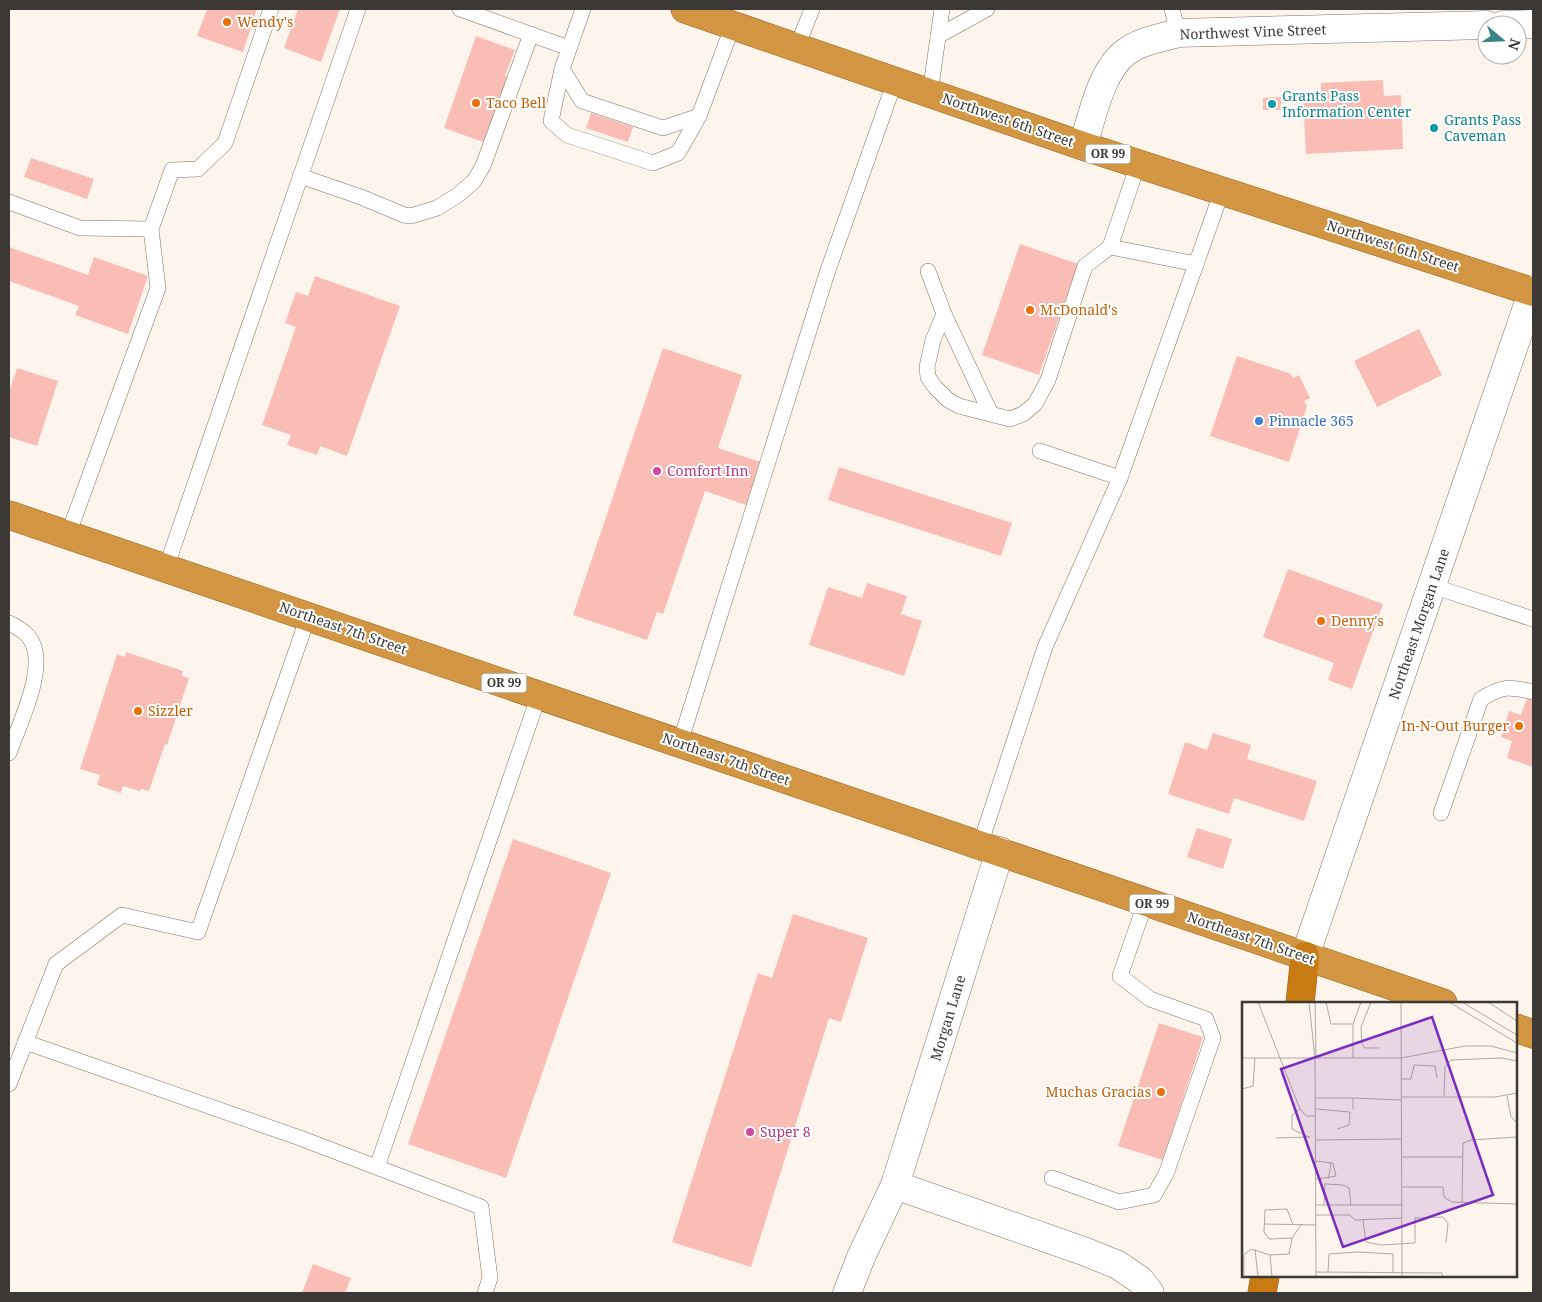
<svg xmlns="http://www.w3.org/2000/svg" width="1542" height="1302" viewBox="0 0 1542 1302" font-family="'Noto Serif',serif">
  <rect width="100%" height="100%" fill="#fdf4ec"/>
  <g fill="#fabdb6">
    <polygon points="207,9 257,9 243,52 197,36"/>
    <polygon points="298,9 340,9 321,62 284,48"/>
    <polygon points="476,36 515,50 505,76 509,77 486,143 444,128"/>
    <polygon points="1383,80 1384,96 1401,95 1403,149 1306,154 1303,100 1321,99 1321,83"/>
    <polygon points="1281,97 1281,110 1263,110 1263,98"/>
    <polygon points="591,113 633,127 628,142 586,128"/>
    <polygon points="31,158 94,179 87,199 24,177"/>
    <polygon points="1020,244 1078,264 1039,375 982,355"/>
    <polygon points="9,247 88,275 94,257 148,276 128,334 75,315 79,306 9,281"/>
    <polygon points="315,276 400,306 347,456 320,446 317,455 287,445 291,435 262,425 296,327 285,323 296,292 308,296"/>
    <polygon points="1419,329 1442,375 1377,407 1354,361"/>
    <polygon points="663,348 742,375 718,448 767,464 752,507 705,491 663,614 657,612 647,640 573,615"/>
    <polygon points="1237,356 1291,374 1293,378 1299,375 1310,398 1304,401 1307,406 1289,462 1210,436"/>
    <polygon points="17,368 58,381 37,446 9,437 9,392"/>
    <polygon points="839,467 1012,523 1001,556 828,500"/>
    <polygon points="1288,569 1383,604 1352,689 1328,680 1334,663 1263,637"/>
    <polygon points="867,583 907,596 901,614 922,621 904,676 809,645 828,587 862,598"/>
    <polygon points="126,652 183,671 182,676 189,678 167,745 165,744 149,791 141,789 140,791 123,786 121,793 97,785 100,775 80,769 117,654 125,657"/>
    <polygon points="1527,698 1533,700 1533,767 1507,758 1512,741 1501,737 1509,711 1521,715"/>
    <polygon points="1213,733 1251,745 1247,759 1317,781 1304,821 1234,798 1229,814 1168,794 1185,742 1207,750"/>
    <polygon points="1197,828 1232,839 1223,869 1187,857"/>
    <polygon points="513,839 611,873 506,1178 408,1144"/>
    <polygon points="793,914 868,938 841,1022 829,1018 751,1267 672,1242 758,973 772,978"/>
    <polygon points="1159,1023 1203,1037 1163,1160 1118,1146"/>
    <polygon points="313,1264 351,1278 345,1293 302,1293"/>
  </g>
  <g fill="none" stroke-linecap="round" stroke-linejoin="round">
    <g stroke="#7b736c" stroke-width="16">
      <g id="service">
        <polyline points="460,9 569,48"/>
        <polyline points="583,9 562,69 551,121 567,135 653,163 678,153 699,116 733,25"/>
        <polyline points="1172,9 1178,33"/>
        <polyline points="938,36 987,9"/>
        <polyline points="797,47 812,9"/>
        <polyline points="562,69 582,101 663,128 699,116"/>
        <polyline points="930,93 942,9"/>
        <polyline points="300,176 361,197 404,215 411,216 437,208 458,195 474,181 483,166 531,34"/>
        <polyline points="9,202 80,228 151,229"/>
        <polyline points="1110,247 1196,264"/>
        <polyline points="928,271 944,314 933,340 927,367 928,377 935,387 948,400 959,406 1010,419 1023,414 1035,404 1048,380 1085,266 1110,247 1138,164"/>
        <polyline points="944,314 990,412"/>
        <polyline points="1040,451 1120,478 1222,191"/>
        <polyline points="68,535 158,288 151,229 172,170 198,169 225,143 271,9"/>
        <polyline points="166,568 358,9"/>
        <polyline points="1432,586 1533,619"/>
        <path d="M9 623C15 626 23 630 28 636 51 662 19 724 9 753"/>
        <polyline points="680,743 827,273 895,81"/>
        <path d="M1441 813 1481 699C1502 686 1509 686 1533 692"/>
        <polyline points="980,845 1045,647 1120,478"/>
        <polyline points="25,1042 300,1138 481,1207 490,1278 485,1293"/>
        <polyline points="9,1084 56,964 122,915 198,932 308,617"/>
        <polyline points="377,1167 539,695"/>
        <polyline points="1052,1178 1119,1202 1154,1195 1166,1174 1213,1038 1206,1019 1150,999 1120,976 1146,901"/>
      </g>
    </g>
    <g stroke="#7b736c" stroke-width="29">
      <g id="minor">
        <polyline points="895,1185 1086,1252 1118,1265 1140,1280 1150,1293"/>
        <polyline points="847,1293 861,1257 895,1185 1000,851"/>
      </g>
    </g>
    <g stroke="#7b736c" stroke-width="29">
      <g id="tertiary">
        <polyline points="1503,25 1533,24"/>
        <path d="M1083 146C1092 117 1101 70 1126 52 1140 41 1161 38 1178 33L1487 25"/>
        <polyline points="1305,956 1533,290"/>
      </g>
    </g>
    <g stroke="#96641e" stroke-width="29">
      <g id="trunk">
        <polyline points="685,9 1083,146 1533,292"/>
        <polyline points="9,515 1443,1003"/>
        <polyline points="1516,1028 1533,1034"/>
      </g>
    </g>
    <g stroke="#96641e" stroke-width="29">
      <g id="motorway">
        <polyline points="1300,1003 1305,956"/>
        <polyline points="1262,1293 1265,1276"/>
      </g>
    </g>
    <use href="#service" stroke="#fff" stroke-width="15"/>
    <use href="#minor" stroke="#fff" stroke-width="28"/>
    <use href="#tertiary" stroke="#fff" stroke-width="28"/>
    <use href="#trunk" stroke="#d29642" stroke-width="28"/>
    <use href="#motorway" stroke="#c77b12" stroke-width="28"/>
  </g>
  <g fill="#e8710a" stroke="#fff" stroke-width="2">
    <circle cx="227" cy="22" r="5"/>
    <circle cx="476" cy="103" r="5"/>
    <circle cx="1030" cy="310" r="5"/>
    <circle cx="1321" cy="621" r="5"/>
    <circle cx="138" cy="711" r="5"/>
    <circle cx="1519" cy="726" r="5"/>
    <circle cx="1161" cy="1092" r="5"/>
  </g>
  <g fill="#0f9aa8" stroke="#fff" stroke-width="2">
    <circle cx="1272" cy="104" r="5"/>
    <circle cx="1434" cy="128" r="5"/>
  </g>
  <circle fill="#3f7fe0" stroke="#fff" stroke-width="2" cx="1259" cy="421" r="5"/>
  <g fill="#d1479c" stroke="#fff" stroke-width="2">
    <circle cx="657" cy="471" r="5"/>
    <circle cx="750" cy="1132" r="5"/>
  </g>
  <g text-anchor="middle" stroke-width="4" stroke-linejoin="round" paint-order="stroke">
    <g fill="#fff" stroke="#767472" stroke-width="1">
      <rect x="1085.5" y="144.5" width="45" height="19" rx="4"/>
      <rect x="481.5" y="673.5" width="45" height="19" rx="4"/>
      <rect x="1129.5" y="894.5" width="45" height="19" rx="4"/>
    </g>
    <g font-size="12" font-weight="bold" fill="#3b3835">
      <text x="1108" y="158">OR 99</text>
      <text x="504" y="687">OR 99</text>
      <text x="1152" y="908">OR 99</text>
    </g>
    <g font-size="14" fill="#c56008" stroke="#fff" text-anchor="start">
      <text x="237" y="27">Wendy's</text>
      <text x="486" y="108">Taco Bell</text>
      <text x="1040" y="315">McDonald's</text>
      <text x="1331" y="626">Denny's</text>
      <text x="148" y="716">Sizzler</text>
      <text x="1509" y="731" text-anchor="end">In-N-Out Burger</text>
      <text x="1151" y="1097" text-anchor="end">Muchas Gracias</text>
    </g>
    <g font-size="14" fill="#3b3835" stroke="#fff">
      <text transform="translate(1253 32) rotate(-2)" y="5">Northwest Vine Street</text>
      <text transform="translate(1008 120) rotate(19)" y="5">Northwest 6th Street</text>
      <text transform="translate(1393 246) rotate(18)" y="5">Northwest 6th Street</text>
      <text transform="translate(1419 624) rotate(-71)" y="5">Northeast Morgan Lane</text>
      <text transform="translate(343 628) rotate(19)" y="5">Northeast 7th Street</text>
      <text transform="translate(726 759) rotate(19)" y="5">Northeast 7th Street</text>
      <text transform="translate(1251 938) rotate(19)" y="5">Northeast 7th Street</text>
      <text transform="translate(948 1018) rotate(-73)" y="5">Morgan Lane</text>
    </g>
    <g font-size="14" fill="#0d838f" stroke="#fff" text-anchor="start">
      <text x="1282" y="101">Grants Pass<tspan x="1282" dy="16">Information Center</tspan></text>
      <text x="1444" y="125">Grants Pass<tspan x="1444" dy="16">Caveman</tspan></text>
    </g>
    <g font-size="14" fill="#366cbe" stroke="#fff" text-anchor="start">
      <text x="1269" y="426">Pinnacle 365</text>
    </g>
    <g font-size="14" fill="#b23c85" stroke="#fff" text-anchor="start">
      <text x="667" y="476">Comfort Inn</text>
      <text x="760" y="1137">Super 8</text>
    </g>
  </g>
  <g transform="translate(1242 1002)">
    <rect width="275" height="275" fill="#fdf4ec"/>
    <path fill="none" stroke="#afa9a3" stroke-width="1" d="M16 0 58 107 64 114H74M67 0 73 56 74 275M73 0 74 55M84 0 89 22H111M129 0 119 25 120 42 123 46H137M159 0 160 275M207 0 275 41M220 0 275 33M246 0 275 19M0 56H159M111 56V22L119 0M159 56 223 44H249L275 51M159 77H169L172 63 193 64 195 76M0 87 11 84 13 56M202 94 203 65 209 58 260 56 275 59M265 94 269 115 275 121M159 95H253L275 91M74 96H111V107M111 96 159 98M58 107 50 113V127L67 135M74 107 108 110 107 123 95 127M34 136 68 135M74 138 160 137M160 155H221M86 160 89 163 86 177M74 177 94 174 91 161 74 159M83 182 101 183 107 186 109 203M160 185H201L202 195 210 200 275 202M220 201 221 141 229 138 275 135M74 203H160M82 203 83 181M74 213H108L113 218 160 216M121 218 124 240 140 243 173 241V216L201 215 206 221 204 241M22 222 74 223M51 223 45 207 23 208 22 230 27 237 50 236 59 223M13 247 16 275M28 253 47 252 50 236M74 270 200 271V275M86 271 87 252 116 250 151 252V271M2 275V253L9 247 28 253 30 275"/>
    <path fill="#7b2cbf" fill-opacity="0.15" stroke="#7b2cbf" stroke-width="2.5" d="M190 15 251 193 101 245 39 67Z"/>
    <rect width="275" height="275" fill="none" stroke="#3b3835" stroke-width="2.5"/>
  </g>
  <rect width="1542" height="1302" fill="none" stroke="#3b3835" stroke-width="20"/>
  <g transform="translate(1502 40) rotate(109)"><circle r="24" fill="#ffffff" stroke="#b1afae"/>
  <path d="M0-4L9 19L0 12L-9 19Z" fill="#398286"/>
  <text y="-8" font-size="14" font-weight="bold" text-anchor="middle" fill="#3b3835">N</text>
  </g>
</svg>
